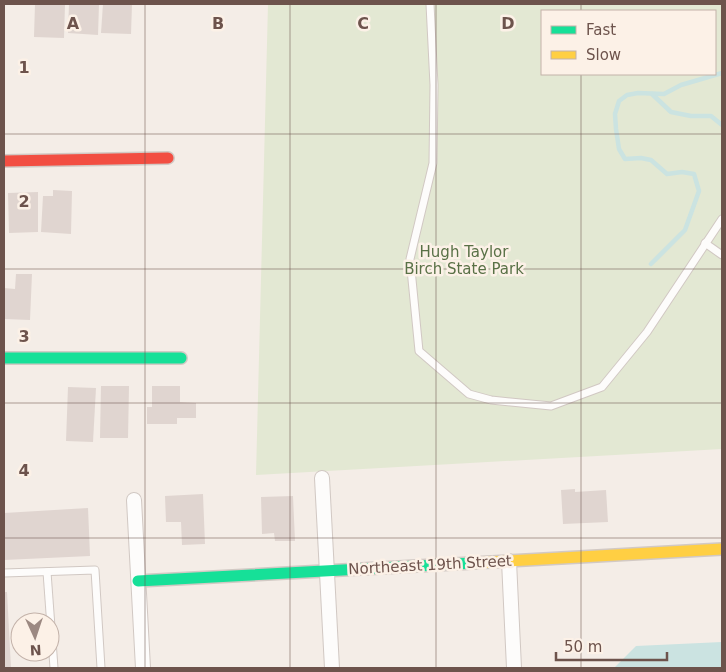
<svg xmlns="http://www.w3.org/2000/svg" width="726" height="672" viewBox="0 0 726 672" font-family="'DejaVu Sans',sans-serif">
  <rect width="100%" height="100%" fill="#f4ede7"/>
  <path fill="#e3e8d3" fill-rule="evenodd" d="M268 4H722V449L256 475ZM542 11H715V74H542Z"/>
  <polygon fill="#cbe3e1" points="722,642 722,668 614,668 636,646"/>
  <g fill="none" stroke-linecap="round" stroke-linejoin="round">
    <g stroke="#cbe3e1" stroke-width="4.5">
      <polyline points="652,94 671,112 691,116 711,116 722,125"/>
      <polyline points="651,264 685,230 699,191 694,174 682,172 667,174 651,160 641,158 625,159 619,149 616,129 615,114 619,101 627,95 638,93 664,94 681,85 722,73"/>
    </g>
  </g>
  <g fill="#e0d5d0">
    <polygon points="35,4 65,4 64,38 34,37"/>
    <polygon points="69,4 99,4 98,35 68,33"/>
    <polygon points="103,4 132,4 131,34 101,33"/>
    <polygon points="53,190 72,191 71,234 41,232 43,196 53,196"/>
    <polygon points="38,192 38,232 9,233 8,193"/>
    <polygon points="16,274 32,274 30,320 4,319 4,288 15,289"/>
    <polygon points="101,386 129,386 128,438 100,438"/>
    <polygon points="152,386 180,386 180,402 196,403 196,418 177,418 177,424 147,424 147,407 152,407"/>
    <polygon points="68,387 96,388 93,442 66,441"/>
    <polygon points="575,489 575,492 606,490 608,522 563,524 561,490"/>
    <polygon points="203,494 205,544 182,545 181,522 166,522 165,496"/>
    <polygon points="293,496 295,541 275,541 274,533 262,534 261,497"/>
    <polygon points="88,508 90,556 4,560 4,513"/>
    <polygon points="4,592 7,592 11,668 4,668"/>
  </g>
  <g fill="none" stroke-linecap="round" stroke-linejoin="round">
    <g stroke="#d1c8c3" stroke-width="9">
      <g id="lane">
        <polyline points="430,4 434,85 433,163 410,259 419,351 469,394 491,400 551,406 602,387 647,332 722,219"/>
        <polyline points="705,243 722,255"/>
        <polyline points="47,572 54,668"/>
        <polyline points="4,573 95,570 101,668"/>
      </g>
    </g>
    <g stroke="#d1c8c3" stroke-width="16">
      <g id="street">
        <polyline points="322,478 332,668"/>
        <polyline points="134,500 143,668"/>
        <polyline points="509,561 514,668"/>
      </g>
    </g>
    <g stroke="#d2c9c4" stroke-width="14">
      <g id="fast">
        <polyline points="4,358 181,358"/>
        <polyline points="138,581 473,563"/>
      </g>
    </g>
    <g stroke="#d2c9c4" stroke-width="14">
      <polyline id="slow" points="473,563 722,549"/>
    </g>
    <g stroke="#d2c9c4" stroke-width="14">
      <polyline id="jam" points="4,161 168,158"/>
    </g>
    <use href="#lane" stroke="#fdfcfb" stroke-width="7"/>
    <use href="#street" stroke="#fdfcfb" stroke-width="14"/>
    <use href="#fast" stroke="#16e098" stroke-width="11"/>
    <use href="#slow" stroke="#ffcf43" stroke-width="11"/>
    <use href="#jam" stroke="#f24e42" stroke-width="11"/>
  </g>
  <path fill="none" stroke="#6d534c" stroke-width="1" stroke-opacity="0.55" d="M145 4V668M290 4V668M436 4V668M581 4V11M581 74V668M4 134H722M4 269H722M4 403H722M4 538H722"/>
  <g text-anchor="middle" stroke-width="5" stroke-linejoin="round" paint-order="stroke">
    <g font-size="15" fill="#597146" stroke="#fcf1e7">
      <text x="464" y="257">Hugh Taylor<tspan x="464" dy="17">Birch State Park</tspan></text>
    </g>
    <g font-size="15" fill="#6d534c" stroke="#fcf1e7">
      <text transform="translate(430 565) rotate(-3)" y="5">Northeast 19th Street</text>
    </g>
  </g>
  <g font-size="16" text-anchor="middle" font-weight="bold" fill="#6d534c" stroke="#fcf1e7" stroke-width="5" stroke-linejoin="round" paint-order="stroke">
    <text x="73" y="29">A</text>
    <text x="218" y="29">B</text>
    <text x="363" y="29">C</text>
    <text x="508" y="29">D</text>
    <text x="24" y="73">1</text>
    <text x="24" y="207">2</text>
    <text x="24" y="342">3</text>
    <text x="24" y="476">4</text>
  </g>
  <rect width="726" height="672" fill="none" stroke="#6d534c" stroke-width="10"/>
  <rect x="541" y="10" width="175" height="65" fill="#fcf1e7" stroke="#c3b2a9"/>
  <rect x="551" y="26" width="25" height="8" fill="#16e098" stroke="#c3b2a9"/>
  <text x="586" y="35" font-size="15" fill="#6d534c">Fast</text>
  <rect x="551" y="51" width="25" height="8" fill="#ffcf43" stroke="#c3b2a9"/>
  <text x="586" y="60" font-size="15" fill="#6d534c">Slow</text>
  <g transform="translate(35 637) rotate(177)"><circle r="24" fill="#fcf1e7" stroke="#c3b2a9"/>
  <path d="M0-4L9 19L0 12L-9 19Z" fill="#9c8982"/>
  <text y="-8" font-size="14" font-weight="bold" text-anchor="middle" fill="#6d534c">N</text>
  </g>
  <path d="M556 652v8h111v-8" fill="none" stroke="#6d534c" stroke-width="2.5"/>
  <text x="564" y="652" font-size="15" fill="#6d534c" stroke="#fcf1e7" stroke-width="4" paint-order="stroke">50 m</text>
</svg>
